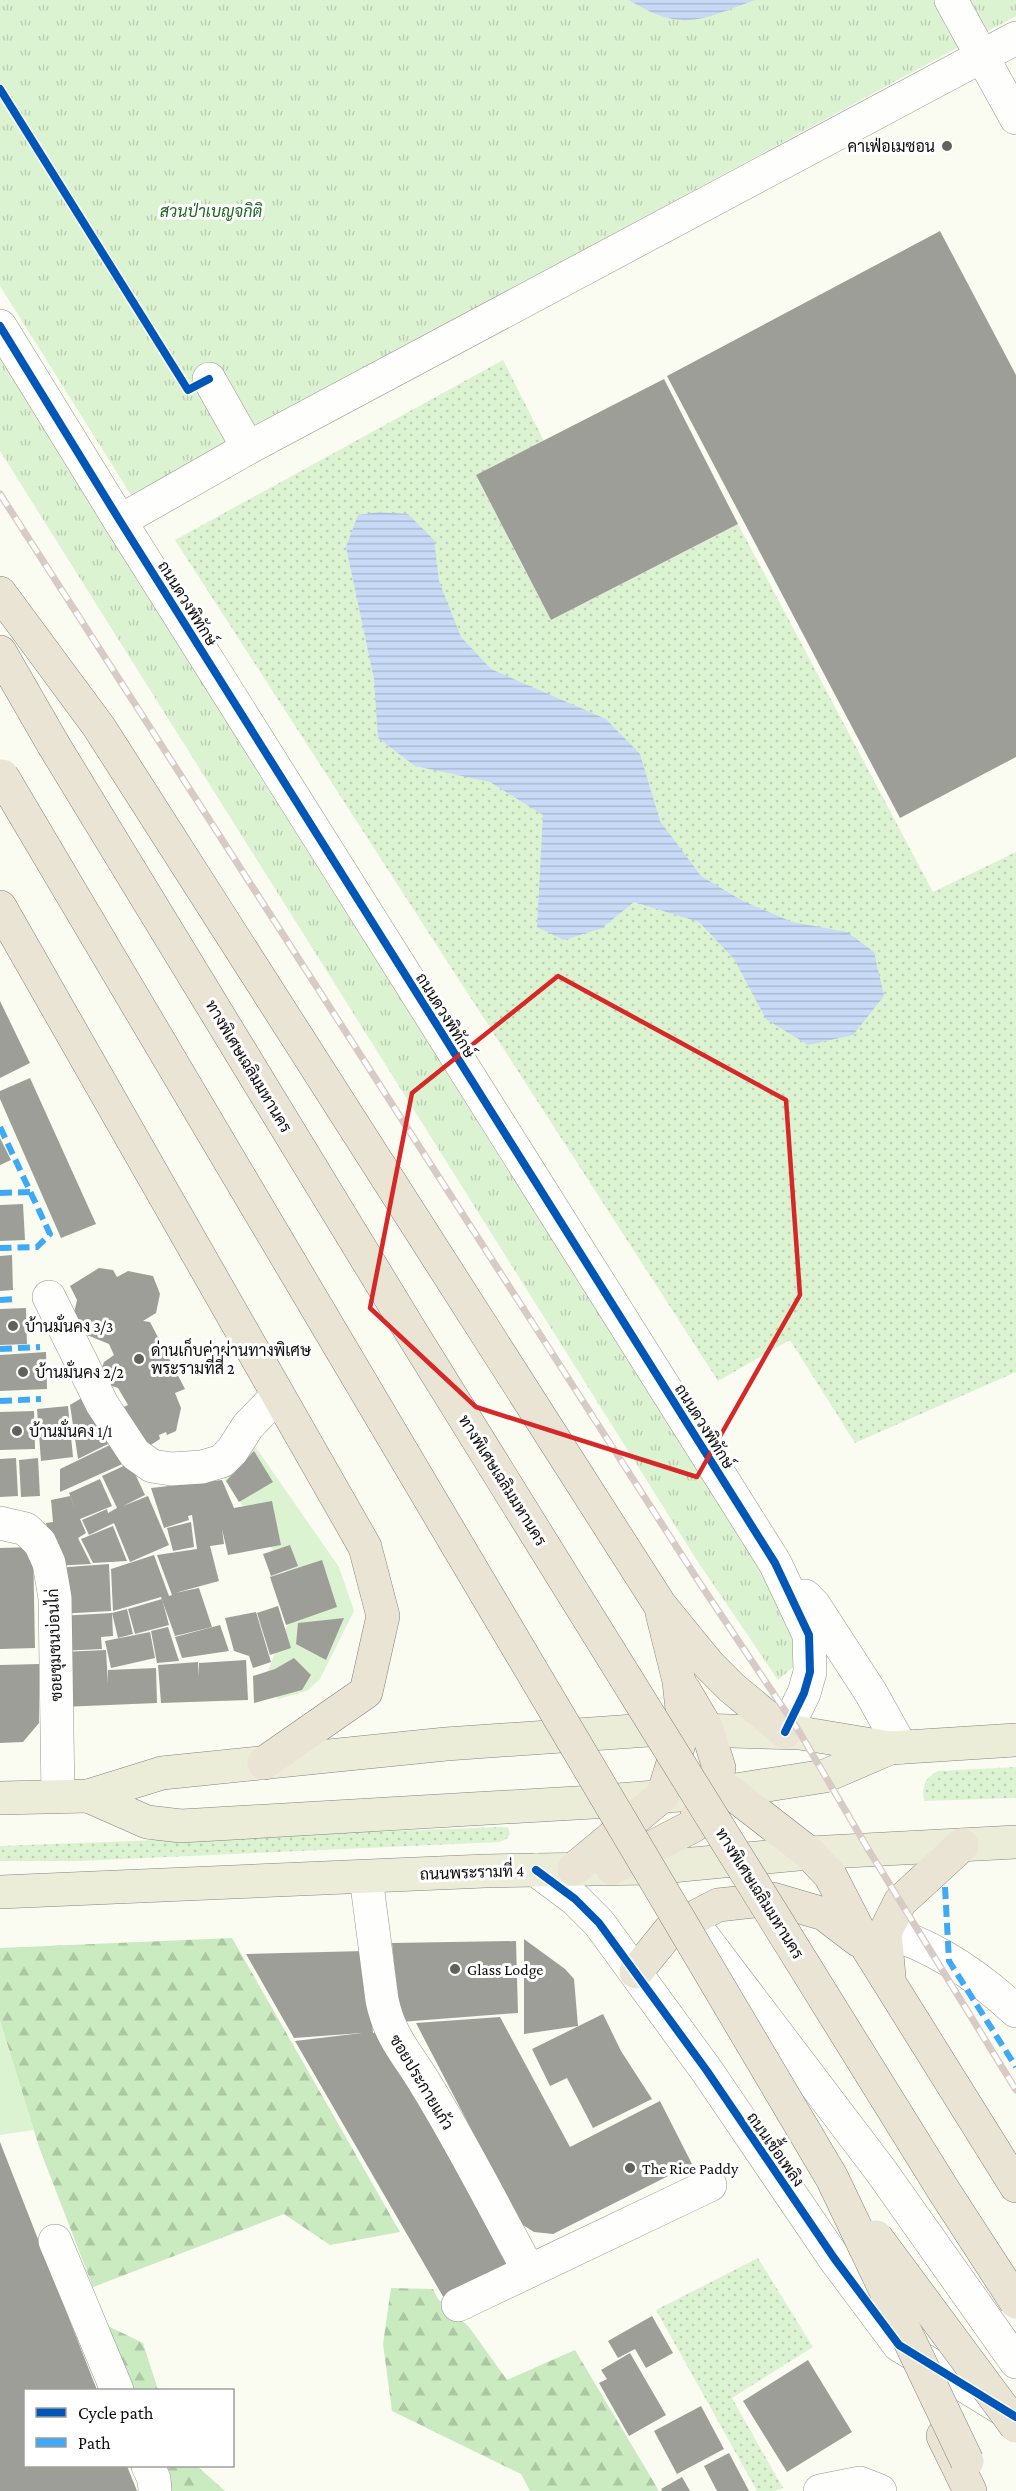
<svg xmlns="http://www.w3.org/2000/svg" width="1016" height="2491" viewBox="0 0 1016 2491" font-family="'Crimson Pro',Sarabun,serif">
  <defs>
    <pattern id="grass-dots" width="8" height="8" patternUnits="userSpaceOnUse" patternTransform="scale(1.5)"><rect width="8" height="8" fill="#dcf3d2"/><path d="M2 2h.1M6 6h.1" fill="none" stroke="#bccfb3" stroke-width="1.8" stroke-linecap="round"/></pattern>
    <pattern id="forest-firs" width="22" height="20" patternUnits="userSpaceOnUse" patternTransform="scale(1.5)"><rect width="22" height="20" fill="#caeabf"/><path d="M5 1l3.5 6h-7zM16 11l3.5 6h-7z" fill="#acc8a3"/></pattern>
    <pattern id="park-tufts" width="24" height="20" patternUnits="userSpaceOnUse" patternTransform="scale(1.5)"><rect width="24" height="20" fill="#dcf3d2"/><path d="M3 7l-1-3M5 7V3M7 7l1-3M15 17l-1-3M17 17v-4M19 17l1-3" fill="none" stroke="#bccfb3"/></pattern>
    <pattern id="water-rules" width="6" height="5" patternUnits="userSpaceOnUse" patternTransform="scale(1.5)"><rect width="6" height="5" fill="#c8daf6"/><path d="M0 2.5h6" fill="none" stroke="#abbad2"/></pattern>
  </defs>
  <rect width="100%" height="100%" fill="#fafcf2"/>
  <g fill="url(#grass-dots)">
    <polygon points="503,360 544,441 476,476 551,620 738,524 933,892 1016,852 1016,1372 855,1443 790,1340 718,1381 175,540"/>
    <path d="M1016 1767V1798L924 1801C922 1785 924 1779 938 1771Z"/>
    <polygon points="501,1827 508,1828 510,1833 508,1838 500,1842 78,1861 0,1861 0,1846"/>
    <polygon points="758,2258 813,2347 732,2398 783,2488 775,2491 757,2491 656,2310"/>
  </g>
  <g fill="url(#forest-firs)">
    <polygon points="232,1938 400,2232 330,2245 284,2214 93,2287 39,2147 0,2021 0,1948"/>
    <polygon points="391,2288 433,2289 438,2299 469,2327 507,2380 575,2350 659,2491 530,2491 521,2474 392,2411 383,2344"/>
    <polygon points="108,2326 143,2343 158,2390 133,2390"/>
    <polygon points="162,2466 197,2466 225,2491 172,2491"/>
  </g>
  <g fill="url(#park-tufts)">
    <polygon points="0,0 1016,0 1016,16 131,495 0,286"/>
    <polygon points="0,358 749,1552 796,1633 799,1662 778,1680 696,1559 0,451"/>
  </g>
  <g fill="#dcf3d2">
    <polygon points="252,1442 339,1567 354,1611 320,1679 307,1691 278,1699 266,1676 280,1640 296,1609 292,1584 281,1562 223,1477"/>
    <polygon points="0,2021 34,2130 0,2135"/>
  </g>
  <g fill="url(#water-rules)">
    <path d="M629 0H755C700 20 683 33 629 0Z"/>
    <polygon points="379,512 408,514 434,540 439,581 461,637 491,669 606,719 640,754 660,821 701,876 741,900 792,922 847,932 874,952 884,996 853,1035 808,1045 766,1019 734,959 699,922 634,902 602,928 564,940 537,927 543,815 490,782 415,766 378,738 374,679 346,547 358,515"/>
  </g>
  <g fill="#9e9e98">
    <polygon points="940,231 1016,375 1016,757 900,818 667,376"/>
    <polygon points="664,379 738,524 551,620 476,475"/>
    <polygon points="0,1001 30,1063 0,1078"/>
    <polygon points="30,1078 96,1224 61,1238 0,1099 0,1091"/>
    <polygon points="0,1138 11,1160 0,1165"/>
    <polygon points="23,1204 25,1240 0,1241 0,1205"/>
    <polygon points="12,1255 13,1290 0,1291 0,1256"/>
    <polygon points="99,1268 113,1270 117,1277 128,1271 153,1276 160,1294 156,1313 143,1321 150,1322 185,1389 175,1393 181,1408 176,1431 167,1435 166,1432 159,1435 160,1439 149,1446 115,1411 128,1405 118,1388 112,1386 102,1368 104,1362 114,1355 109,1344 87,1335 74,1313 77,1300 70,1286"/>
    <polygon points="26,1308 27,1344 0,1345 0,1309"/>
    <polygon points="46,1352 47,1389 0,1391 0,1355"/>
    <polygon points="85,1396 112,1442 78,1459 70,1405"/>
    <polygon points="68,1406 73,1457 41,1461 37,1409"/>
    <polygon points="34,1411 35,1449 0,1450 0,1412"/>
    <polygon points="116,1442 127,1462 60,1492 60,1469"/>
    <polygon points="254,1451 273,1482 239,1502 226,1481"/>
    <polygon points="16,1458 18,1496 0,1497 0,1459"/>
    <polygon points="38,1458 40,1496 21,1497 19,1460"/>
    <polygon points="130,1463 145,1495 123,1506 148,1496 169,1545 130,1562 114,1523 89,1535 82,1520 107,1509 108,1513 117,1508 102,1476"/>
    <polygon points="100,1479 112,1506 80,1519 86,1533 78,1538 91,1564 53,1566 46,1523 53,1522 51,1500 70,1496 76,1511 69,1493"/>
    <polygon points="222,1480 234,1508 272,1501 281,1545 228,1555 222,1529 224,1544 210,1546 219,1581 175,1593 199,1588 212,1627 175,1636 161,1597 113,1611 111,1569 154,1555 169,1596 172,1595 157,1555 197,1549 192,1515 188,1516 189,1520 164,1528 151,1488"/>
    <polygon points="191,1522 194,1547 173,1551 167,1528"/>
    <polygon points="113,1526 127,1561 93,1563 81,1539"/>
    <polygon points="290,1545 298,1566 271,1576 263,1554"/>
    <polygon points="33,1547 35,1648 0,1649 0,1548"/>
    <polygon points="322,1560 337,1607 286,1625 270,1577"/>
    <polygon points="109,1564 111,1611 58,1614 55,1568"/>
    <polygon points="162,1599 169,1625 135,1634 128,1609"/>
    <polygon points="278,1606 291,1648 270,1655 257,1613"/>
    <polygon points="127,1609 133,1634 118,1638 112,1613"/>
    <polygon points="256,1612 271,1662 253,1668 249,1656 234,1651 225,1618"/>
    <polygon points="112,1613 113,1636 101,1637 102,1649 60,1651 59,1616"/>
    <polygon points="344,1618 326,1660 296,1644 298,1623"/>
    <polygon points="220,1625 229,1651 182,1658 175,1637"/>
    <polygon points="168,1627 179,1661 157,1663 151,1631"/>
    <polygon points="150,1632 155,1658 111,1668 105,1641"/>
    <polygon points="106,1650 108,1684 108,1670 156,1668 157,1703 61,1707 61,1652"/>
    <polygon points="294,1658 311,1675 302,1690 254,1703 253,1676 275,1669"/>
    <polygon points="246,1660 248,1700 161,1703 158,1665 198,1662 199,1677 199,1663"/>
    <polygon points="39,1664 39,1723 23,1742 0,1743 0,1665"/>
    <polygon points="524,1939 565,1969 574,1979 578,2026 524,2034"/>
    <polygon points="516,1941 518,2013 400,2022 392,1943"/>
    <polygon points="365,1951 373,2033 378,2032 516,2263 445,2300 295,2041 362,2033 294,2038 246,1954"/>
    <polygon points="603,2014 621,2051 652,2099 593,2128 567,2078 550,2086 532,2049"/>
    <polygon points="500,2017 570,2147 660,2101 692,2164 553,2234 534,2232 520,2223 416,2023"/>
    <polygon points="0,2142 97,2390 26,2390 26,2466 127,2466 137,2491 0,2491"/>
    <polygon points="652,2316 673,2353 646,2368 635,2349 618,2358 608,2341"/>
    <polygon points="630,2353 666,2415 629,2436 599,2383 607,2379 601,2370"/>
    <polygon points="808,2360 852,2432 787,2472 743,2401"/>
    <polygon points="701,2406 724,2449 677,2474 654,2431"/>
    <polygon points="729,2453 749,2491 717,2491 704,2466"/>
    <polygon points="682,2477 690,2491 662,2491 661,2489"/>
  </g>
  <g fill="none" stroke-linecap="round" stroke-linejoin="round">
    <g stroke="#949591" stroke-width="34">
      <g id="minor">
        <polyline points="951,0 1016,118"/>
        <polyline points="0,326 120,521 775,1563 809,1635 810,1672 804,1693 785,1732"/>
        <polyline points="209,379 248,448"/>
        <polyline points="120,521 248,448 1016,38"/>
        <polyline points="49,1297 102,1404 135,1454 152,1466 171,1469 202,1467 222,1461 232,1451 248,1426 278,1395"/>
        <polyline points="0,1523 26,1529 40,1543 49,1563 55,1598 58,1796"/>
        <polyline points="805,1596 814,1605 871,1693 901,1747"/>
        <polyline points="536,1870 575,1899 599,1923 707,2071 834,2258 899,2345 1004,2410"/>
        <path d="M366 1877 382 2000C390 2038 407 2053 426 2085 463 2145 495 2209 529 2271"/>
        <polyline points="699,1931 881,2171 1016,2362"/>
        <path d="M885 1932C934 1945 979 1977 1016 2011"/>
        <polyline points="55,2241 117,2390"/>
        <polyline points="458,2305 710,2185"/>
        <polyline points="148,2466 154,2479 155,2491"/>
        <polyline points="820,2491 860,2483 880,2491"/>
      </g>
    </g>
    <g stroke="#82827e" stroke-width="34">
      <g id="major">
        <polyline points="88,1796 147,1822 181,1826 593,1802 729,1791 825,1776 890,1748"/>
        <polyline points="0,1798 88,1796 162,1773 446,1744 663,1729 800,1733 890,1748 1016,1740"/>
        <polyline points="0,1892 485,1871 650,1868 809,1853 1016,1842"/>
      </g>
    </g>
    <g stroke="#82827e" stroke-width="34">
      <g id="highway">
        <polyline points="0,593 99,727 660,1605 709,1665 732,1688 785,1732"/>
        <polyline points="0,652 53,744"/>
        <polyline points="0,907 365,1547 383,1616 366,1692 264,1763"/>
        <polyline points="729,1791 809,1853 830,1875 867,1947 1016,2186"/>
        <polyline points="612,1868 693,1826 719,1768 707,1729 684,1690"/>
        <polyline points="574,1869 663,1795 684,1728 679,1681 662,1613"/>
        <polyline points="636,1972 670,1930 718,1905 773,1899 824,1914 858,1940"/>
        <polyline points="889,1977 885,1932 900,1902 962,1845"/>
        <polyline points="943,2436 970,2491"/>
      </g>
    </g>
    <use href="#minor" stroke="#fefffd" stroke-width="33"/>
    <use href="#major" stroke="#ecedd8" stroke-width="33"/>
    <use href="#highway" stroke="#eae4d4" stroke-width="33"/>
    <g stroke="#d8cac4" stroke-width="7">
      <polyline id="rail" points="0,494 701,1585 800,1733 868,1849 1016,2090"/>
    </g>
    <use href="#rail" stroke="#fff" stroke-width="4.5" stroke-dasharray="14" stroke-linecap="butt"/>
    <g stroke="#82827e" stroke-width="34" stroke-linecap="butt">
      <g id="highway-bridge">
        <polyline points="53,744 413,1335 944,2191 1016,2302"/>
        <polyline points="2,776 832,2178 967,2461"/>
        <polyline points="876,2237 1016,2426"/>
      </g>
    </g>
    <use href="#highway-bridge" stroke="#eae4d4" stroke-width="33"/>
    <g stroke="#3fa9f5" stroke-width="6" stroke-dasharray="12 6" stroke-linecap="butt">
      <polyline points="0,1127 50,1234 37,1247 0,1248"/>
      <polyline points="0,1193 30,1192"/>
      <polyline points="0,1300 17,1299"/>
      <polyline points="0,1349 40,1347"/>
      <polyline points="0,1401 41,1399"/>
      <polyline points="945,1887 949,1961 1016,2067"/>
    </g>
    <g stroke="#fff" stroke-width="11">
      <g id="cycleway">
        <polyline points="0,89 188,390 209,379"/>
        <polyline points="0,326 120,521 775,1563 809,1635 810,1672 804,1693 785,1732"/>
        <polyline points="536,1870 575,1899 599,1923 707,2071 834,2258 899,2345 1016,2417"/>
      </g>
    </g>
    <use href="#cycleway" stroke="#0057b8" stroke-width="8"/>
  </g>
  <path fill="none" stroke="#d62828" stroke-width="4.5" stroke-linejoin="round" d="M558 976 786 1100 800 1295 697 1477 476 1407 370 1308 412 1093Z"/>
  <g fill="#61615e" stroke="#fff" stroke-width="2">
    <circle cx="947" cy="146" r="6"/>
    <circle cx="13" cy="1326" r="6"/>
    <circle cx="139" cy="1359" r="6"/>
    <circle cx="23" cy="1372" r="6"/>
    <circle cx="17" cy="1431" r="6"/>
    <circle cx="455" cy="1969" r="6"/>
    <circle cx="630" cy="2168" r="6"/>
  </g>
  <g text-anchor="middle" stroke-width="6" stroke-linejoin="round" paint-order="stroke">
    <g font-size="16" fill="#0e0e0e" stroke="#fff" text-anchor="start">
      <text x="935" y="152" text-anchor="end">คาเฟ่อเมซอน</text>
      <text x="25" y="1332">บ้านมั่นคง 3/3</text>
      <text x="151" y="1356">ด่านเก็บค่าผ่านทางพิเศษ<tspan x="151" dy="18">พระรามที่สี่ 2</tspan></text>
      <text x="35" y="1378">บ้านมั่นคง 2/2</text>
      <text x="29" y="1437">บ้านมั่นคง 1/1</text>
      <text x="467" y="1975">Glass Lodge</text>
      <text x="642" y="2174">The Rice Paddy</text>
    </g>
    <g font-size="16" font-style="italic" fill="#1c6821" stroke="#fff">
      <text x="211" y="217">สวนป่าเบญจกิติ</text>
    </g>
    <g font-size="16" fill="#0e0e0e" stroke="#fff">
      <text transform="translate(188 603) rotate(58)" y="6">ถนนดวงพิทักษ์</text>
      <text transform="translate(446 1015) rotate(58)" y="6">ถนนดวงพิทักษ์</text>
      <text transform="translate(249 1066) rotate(59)" y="6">ทางพิเศษเฉลิมมหานคร</text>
      <text transform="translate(705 1426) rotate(58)" y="6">ถนนดวงพิทักษ์</text>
      <text transform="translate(503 1480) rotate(58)" y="6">ทางพิเศษเฉลิมมหานคร</text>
      <text transform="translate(54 1645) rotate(-92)" y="6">ซอยชุมชนบ่อนไก่</text>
      <text transform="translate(472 1872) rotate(-2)" y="6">ถนนพระรามที่ 4</text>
      <text transform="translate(760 1893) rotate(58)" y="6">ทางพิเศษเฉลิมมหานคร</text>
      <text transform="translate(422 2082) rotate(59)" y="6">ซอยประกายแก้ว</text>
      <text transform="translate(776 2149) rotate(55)" y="6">ถนนเชื้อเพลิง</text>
    </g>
  </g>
  <rect x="24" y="2389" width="210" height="78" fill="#ffffff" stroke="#9f9f9f" stroke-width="1.5"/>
  <rect x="36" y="2408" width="30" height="9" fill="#0057b8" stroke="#9f9f9f" stroke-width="1.5"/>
  <text x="78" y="2419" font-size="18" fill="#0e0e0e">Cycle path</text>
  <rect x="36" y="2438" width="30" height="9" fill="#3fa9f5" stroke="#9f9f9f" stroke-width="1.5"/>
  <text x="78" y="2449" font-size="18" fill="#0e0e0e">Path</text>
</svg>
